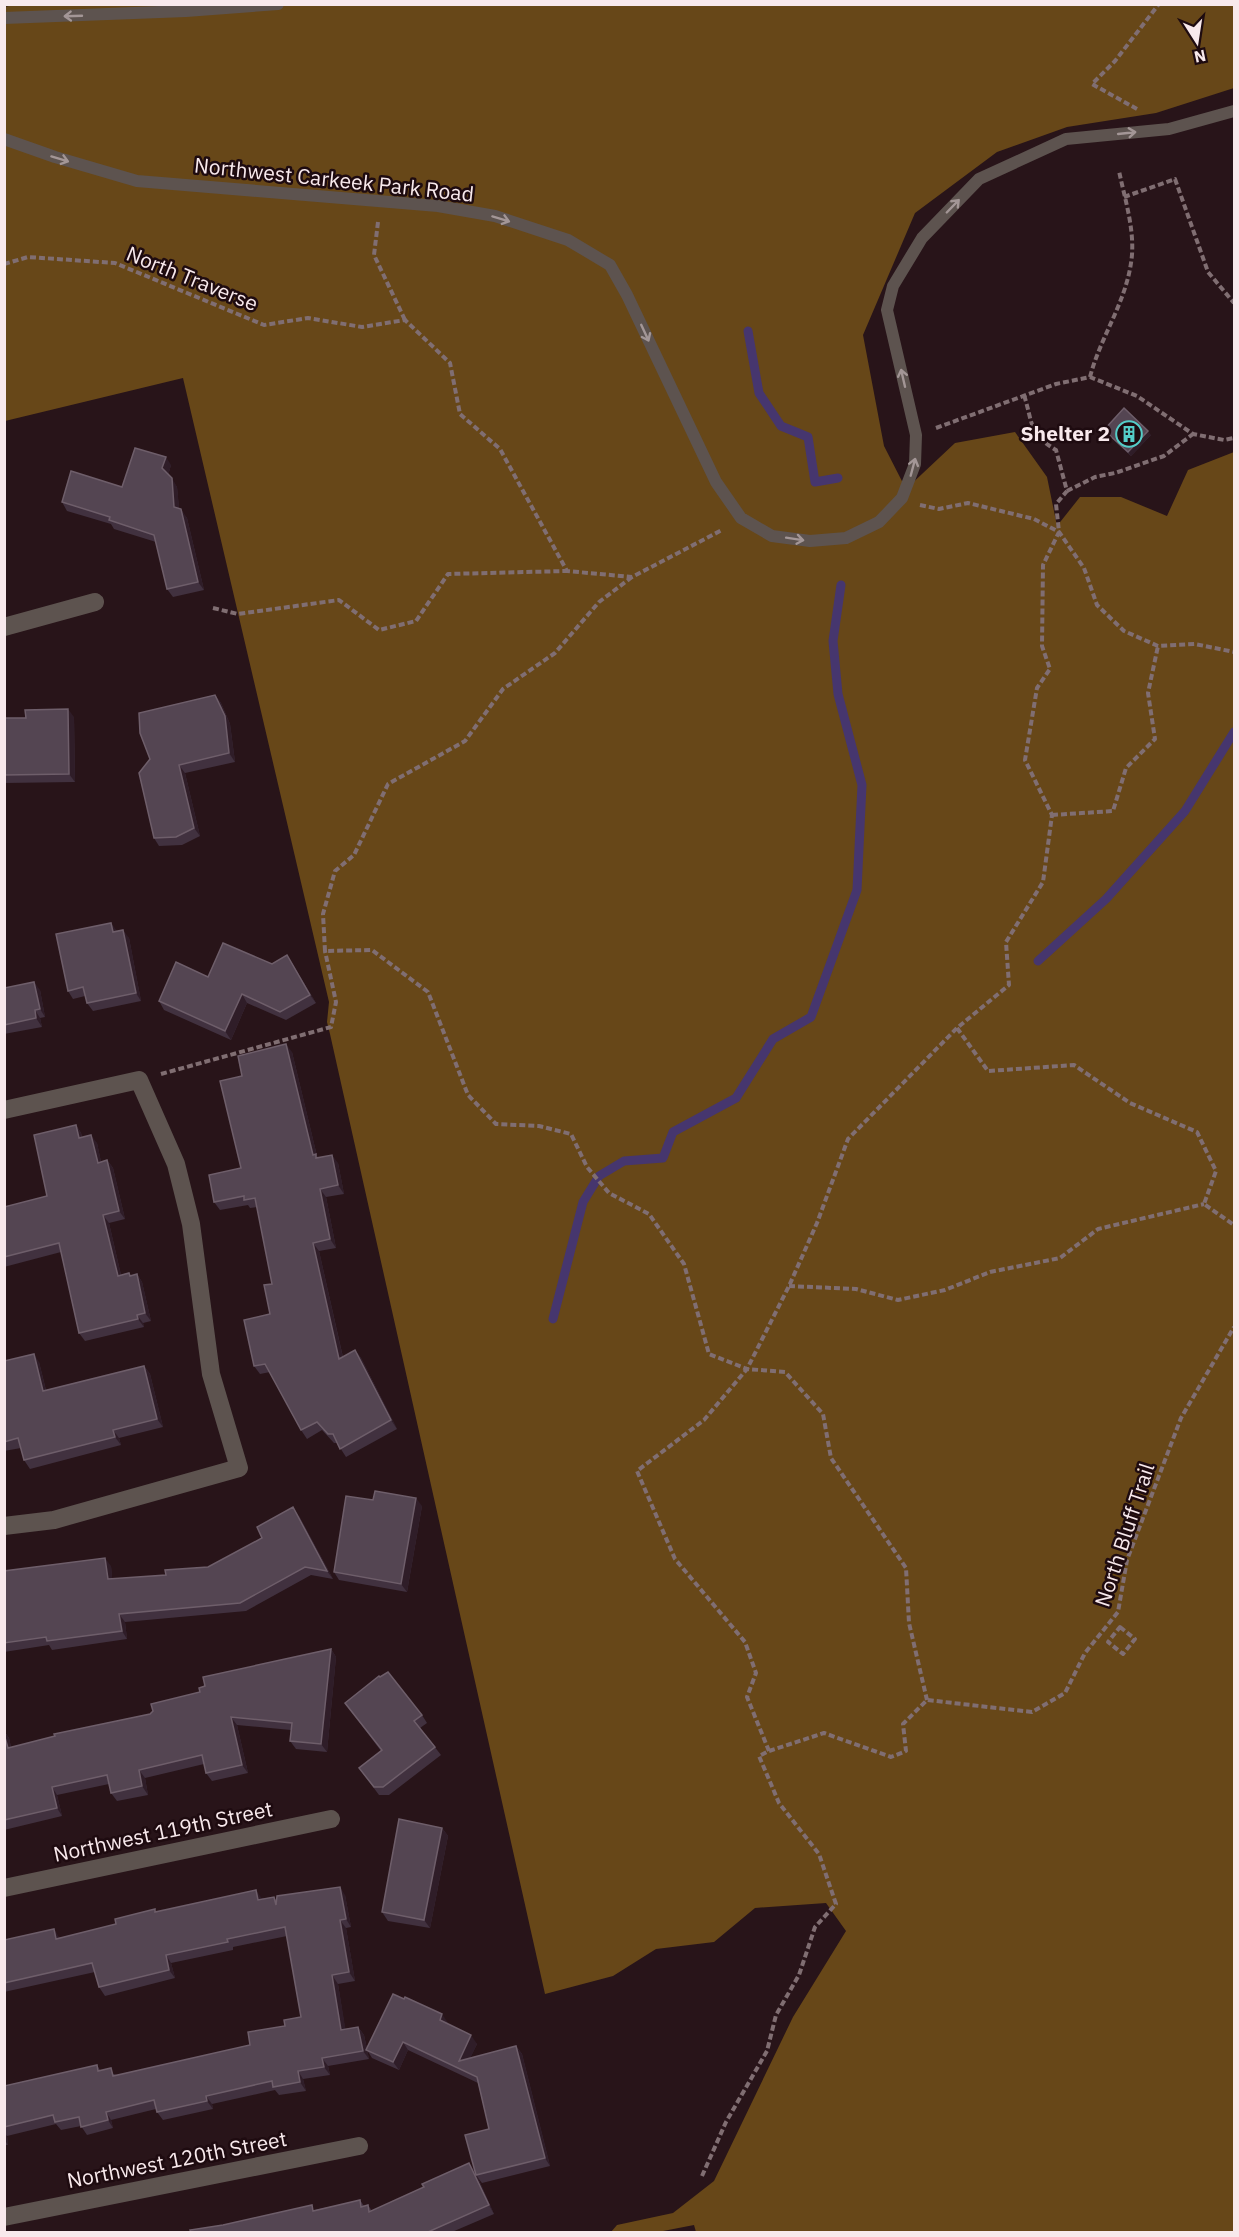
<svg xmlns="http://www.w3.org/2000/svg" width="1239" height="2237" viewBox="0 0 1239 2237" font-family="'IBM Plex Sans',sans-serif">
  <rect width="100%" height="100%" fill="#281419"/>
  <polygon fill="#674718" points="19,4 1234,5 1234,88 1156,113 1067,127 997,152 915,213 863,335 884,446 906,489 955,443 1015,432 1047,477 1057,526 1080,497 1121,497 1167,516 1188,470 1234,452 1234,2232 696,2232 694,2225 658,2232 611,2232 617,2225 673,2213 714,2181 793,2017 846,1931 826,1903 755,1908 714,1942 656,1949 613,1976 545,1994 330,1034 327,1022 329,1002 183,378 5,421 4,7"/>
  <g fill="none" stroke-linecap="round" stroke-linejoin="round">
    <g stroke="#46366e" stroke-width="9">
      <polyline points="748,331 759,393 781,426 808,437 815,482 838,478"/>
      <polyline points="1038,961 1106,899 1185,811 1234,732"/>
      <polyline points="553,1319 583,1202 599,1176 624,1161 663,1158 673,1132 736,1098 773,1039 811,1017 857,890 862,785 838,694 833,641 841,585"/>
    </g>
    <g stroke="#806e72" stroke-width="4" stroke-dasharray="6 3" stroke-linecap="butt">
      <polyline points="1137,109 1092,84 1115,61 1159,4"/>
      <polyline points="1124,197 1175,179 1208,272 1234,303"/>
      <polyline points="378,222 374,255 405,320"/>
      <polyline points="4,264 28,257 115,263 264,325 308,318 362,327 405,320 450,363 460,414 500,449 567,571 632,577 722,530"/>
      <path d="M1090 377C1100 338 1125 304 1131 263 1136 233 1125 200 1119 171"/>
      <polyline points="936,428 1056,384 1090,377 1137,396 1193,434 1224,440 1234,438"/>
      <polyline points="1067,491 1095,477 1115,473 1164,456 1193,434"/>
      <polyline points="920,505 939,509 968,503 1034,519 1059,532 1084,568 1097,605 1124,631 1158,646 1195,644 1234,652"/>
      <polyline points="632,577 599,602 555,653 503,689 465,741 388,784 354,855 335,871 323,914 325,951 372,950 428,992 468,1095 496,1124 539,1126 571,1134 587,1167 609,1193 649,1214 684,1264 709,1354 747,1369 785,1372 823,1414 831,1458 906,1568 909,1623 927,1700"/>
      <polyline points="213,608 238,614 339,600 379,630 416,621 448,574 567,571"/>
      <polyline points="1052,815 1113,811 1126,768 1155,739 1148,693 1158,646"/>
      <polyline points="957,1028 988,1071 1074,1065 1130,1103 1197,1132 1216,1171 1204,1204 1234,1225"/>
      <polyline points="161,1074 331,1027 336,1002 325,951"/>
      <polyline points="789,1286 856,1289 898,1300 945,1290 990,1272 1060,1258 1098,1229 1204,1204"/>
      <polygon points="1120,1627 1135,1639 1123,1654 1108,1642"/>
      <path d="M769 1751 747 1697 756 1673 745 1642 675 1559 637 1471 704 1420 747 1369 789 1286 817 1223 848 1139 957 1028 1009 985 1006 942 1043 882 1052 815 1025 760 1037 688 1050 669 1042 646 1043 565 1059 532 1056 504 1067 491 1056 450C1028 433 1033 423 1024 395"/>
      <polyline points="702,2176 726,2122 767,2051 776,2015 799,1975 815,1927 836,1904 819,1854 779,1803 759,1756 769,1751 824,1733 891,1757 906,1751 903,1724 927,1700 1032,1712 1065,1693 1085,1653 1118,1612 1127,1560 1181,1418 1234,1327"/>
    </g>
    <g stroke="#5d534f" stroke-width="12">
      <polyline points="4,18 186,11 278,4"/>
      <polyline points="4,139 55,157 137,181 438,206 495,216 568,240 610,265 627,295 716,482 741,518 772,536 810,541 846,538 879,522 902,498 915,464 916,435 887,310 893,286 922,238 979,179 1066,139 1169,129 1234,111"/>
    </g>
    <g stroke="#5d534f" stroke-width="18">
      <polyline points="4,627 95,602"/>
      <polyline points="4,1110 139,1080 176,1164 191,1224 211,1374 239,1468 54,1520 4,1526"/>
      <polyline points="4,1888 331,1819"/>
      <polyline points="4,2217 359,2146"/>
    </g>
  </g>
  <g fill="#41313f">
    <polygon points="1104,430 1151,435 1131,456 1107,434"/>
    <polygon points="171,465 168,475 177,487 179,509 187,518 204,590 173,597 167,589 156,542 114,529 111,524 67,511 62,502 122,487"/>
    <polygon points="215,695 221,703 230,724 235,762 185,773 200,836 182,845 159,846 154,838 150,759"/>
    <polygon points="74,717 75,782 4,783 4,718"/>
    <polygon points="117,931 129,938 141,1001 93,1011 87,1003 85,996 73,999 68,991"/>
    <polygon points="292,963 316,1003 286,1020 247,1003 231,1040 164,1010 159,1001 208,977 272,964"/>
    <polygon points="4,987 5,988 40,990 45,1017 40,1018 42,1027 4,1034"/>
    <polygon points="292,1052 317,1156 318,1158 338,1163 344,1194 326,1197 336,1248 319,1251 343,1357 355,1350 361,1358 397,1429 346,1457 337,1443 334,1443 322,1430 307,1439 301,1430 270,1372 260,1374 254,1366 270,1314 272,1284 257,1207 250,1208 248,1205 220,1210 214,1202 241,1168 242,1076"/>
    <polygon points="76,1125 81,1133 82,1137 97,1143 101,1162 107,1160 113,1168 125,1219 109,1223 121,1275 131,1276 137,1274 142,1282 151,1321 143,1323 144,1327 85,1341 79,1333 61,1252 4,1267 4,1207 47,1196"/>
    <polygon points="4,1361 39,1362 46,1390 144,1366 150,1374 163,1427 119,1438 121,1445 30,1469 24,1460 21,1448 4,1451"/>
    <polygon points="373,1500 422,1506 407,1592 339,1580 334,1572"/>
    <polygon points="299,1516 333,1579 311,1575 246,1611 125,1622 127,1639 52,1650 49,1645 4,1652 4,1571 111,1566 112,1579 166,1575 208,1567 262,1538"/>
    <polygon points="331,1649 336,1657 327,1752 296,1749 290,1741 291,1730 237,1725 248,1773 212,1781 206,1773 204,1764 145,1778 148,1795 117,1801 111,1793 109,1784 57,1795 62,1816 4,1830 4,1731 9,1738 11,1747 150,1714 200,1692"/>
    <polygon points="345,1703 422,1715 427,1723 420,1728 441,1755 389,1795 379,1795 359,1768 381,1751"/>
    <polygon points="442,1828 448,1836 430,1928 388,1921 382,1912"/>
    <polygon points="345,1895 351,1927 346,1928 355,1981 338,1984 345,2029 358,2027 364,2035 367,2049 448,2023 447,2024 477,2044 470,2058 516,2046 522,2054 550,2166 482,2183 478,2178 494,2214 452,2232 191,2232 315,2210 360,2200 364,2206 368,2205 372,2211 475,2171 489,2129 478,2083 408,2050 399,2070 372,2058 367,2050 369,2059 328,2066 330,2075 303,2079 306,2091 279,2095 275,2090 212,2104 213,2109 163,2120 157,2112 156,2109 111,2120 113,2128 87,2135 81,2126 61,2130 56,2124 7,2136 8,2145 4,2145 4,2086 97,2065 100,2070 117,2075 250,2045 301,2017 287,1936 233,1947 233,1950 171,1963 175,1978 105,1996 99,1987 95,1972 4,1992 4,1940 59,1937 60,1938 116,1924 157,1912 274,1897 276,1900"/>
  </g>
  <g fill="#2f1d28">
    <polygon points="1148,431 1151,435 1131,456 1128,452"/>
    <polygon points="166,457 171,465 168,476 162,468"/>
    <polygon points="172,478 177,487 180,515 174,507"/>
    <polygon points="181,509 187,518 204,590 198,582"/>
    <polygon points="215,695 221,703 230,724 235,762 229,753"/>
    <polygon points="68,709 74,717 75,782 69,774"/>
    <polygon points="179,765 185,773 200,836 194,828"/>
    <polygon points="111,923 117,931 113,932"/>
    <polygon points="123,930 129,938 141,1001 136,993"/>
    <polygon points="287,955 292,963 316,1003 310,995"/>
    <polygon points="34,982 40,990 45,1017 40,1009"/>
    <polygon points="242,994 247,1003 231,1040 225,1031"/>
    <polygon points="35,1010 40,1018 42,1027 36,1018"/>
    <polygon points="286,1044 292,1052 317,1156 321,1162 313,1155"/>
    <polygon points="76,1125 81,1133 84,1146 79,1138"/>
    <polygon points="91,1135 97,1143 103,1171 98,1163"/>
    <polygon points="332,1155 338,1163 344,1194 338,1185"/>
    <polygon points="107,1160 113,1168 125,1219 119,1211"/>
    <polygon points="320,1189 326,1197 336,1248 330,1239"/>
    <polygon points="103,1215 109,1223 123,1284 118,1276"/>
    <polygon points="313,1243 319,1251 345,1367 339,1359"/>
    <polygon points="137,1274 142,1282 151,1321 145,1313"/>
    <polygon points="137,1315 143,1323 144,1327 138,1319"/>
    <polygon points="355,1350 361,1358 397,1429 391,1420"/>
    <polygon points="34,1354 39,1362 48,1399 43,1391"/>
    <polygon points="144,1366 150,1374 163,1427 157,1419"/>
    <polygon points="113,1430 119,1438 121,1445 115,1437"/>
    <polygon points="416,1498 422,1506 407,1592 401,1584"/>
    <polygon points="293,1507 299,1516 333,1579 327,1571"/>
    <polygon points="105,1558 111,1566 113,1587 108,1579"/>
    <polygon points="119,1614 125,1622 127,1639 122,1631"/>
    <polygon points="331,1649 336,1657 327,1752 321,1744"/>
    <polygon points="231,1717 237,1725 248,1773 242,1765"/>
    <polygon points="4,1731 9,1738 13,1756 8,1748"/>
    <polygon points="139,1770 145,1778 148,1795 142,1786"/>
    <polygon points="52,1787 57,1795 62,1816 57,1808"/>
    <polygon points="442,1828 448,1836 430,1928 424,1920"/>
    <polygon points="340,1887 345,1895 351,1927 346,1919"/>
    <polygon points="256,1890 262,1899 264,1908 258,1900"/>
    <polygon points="340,1920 346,1928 355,1981 349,1972"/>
    <polygon points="54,1929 59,1937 62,1947 56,1939"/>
    <polygon points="166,1955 171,1963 175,1978 169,1970"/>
    <polygon points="332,1975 338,1984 347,2038 341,2030"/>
    <polygon points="442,2014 448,2023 445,2028 440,2020"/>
    <polygon points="358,2027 364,2035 369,2059 363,2051"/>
    <polygon points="471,2035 477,2044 465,2069 459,2061"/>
    <polygon points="403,2042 408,2050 399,2070 393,2062"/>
    <polygon points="516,2046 522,2054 550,2166 545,2158"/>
    <polygon points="322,2058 328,2066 330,2075 324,2067"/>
    <polygon points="298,2071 303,2079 306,2091 300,2082"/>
    <polygon points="206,2096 212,2104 213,2109 207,2101"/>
    <polygon points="106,2112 111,2120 113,2128 108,2120"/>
    <polygon points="4,2133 7,2136 8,2145 4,2139"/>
    <polygon points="469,2163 475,2171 494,2214 489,2205"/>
  </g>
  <g fill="#544552" stroke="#6e5e6a" stroke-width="1.5">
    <polygon points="1124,408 1148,431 1128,452 1104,430"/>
    <polygon points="135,448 166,457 162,468 172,478 174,507 181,509 198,582 167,589 154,535 109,520 110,517 62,502 71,471 122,487"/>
    <polygon points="215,695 225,716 229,753 179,765 194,828 176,837 154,838 139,773 150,759 140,733 139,713"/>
    <polygon points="68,709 69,774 4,775 4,718 26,718 25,710"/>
    <polygon points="111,923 113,932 123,930 136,993 87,1003 83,987 68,991 56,934"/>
    <polygon points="223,943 272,964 287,955 310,995 280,1012 242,994 225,1031 159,1001 176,962 208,977"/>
    <polygon points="34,982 40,1009 35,1010 36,1018 4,1025 4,988"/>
    <polygon points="286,1044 313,1155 316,1154 316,1158 332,1155 338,1185 320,1189 330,1239 313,1243 339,1359 355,1350 391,1420 340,1449 333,1434 328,1434 317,1422 301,1430 265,1364 254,1366 244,1320 270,1314 264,1285 272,1284 255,1198 244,1200 244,1196 214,1202 209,1175 241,1168 220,1081 242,1076 238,1056"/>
    <polygon points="76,1125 79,1138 91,1135 98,1163 107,1160 119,1211 103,1215 118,1276 129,1273 130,1276 137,1274 145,1313 137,1315 138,1319 79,1333 59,1243 4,1257 4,1207 47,1196 34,1135"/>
    <polygon points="34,1354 43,1391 144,1366 157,1419 113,1430 115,1437 24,1460 18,1438 4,1442 4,1361"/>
    <polygon points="375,1491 416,1498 401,1584 334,1572 346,1496 373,1500"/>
    <polygon points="293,1507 327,1571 305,1567 240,1603 119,1614 122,1631 47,1641 46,1637 4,1643 4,1571 105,1558 108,1579 166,1575 165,1570 208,1567 262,1538 257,1527"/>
    <polygon points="331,1649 321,1744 290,1741 292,1723 231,1717 242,1765 206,1773 202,1755 139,1770 142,1786 111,1793 107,1775 52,1787 57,1808 4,1820 4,1734 8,1748 55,1736 54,1734 150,1714 153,1711 151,1704 200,1692 199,1688 205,1686 203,1677"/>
    <polygon points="388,1672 422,1715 414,1721 435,1747 383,1787 374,1787 359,1768 382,1750 345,1703 379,1676 380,1677"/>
    <polygon points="399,1819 442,1828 424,1920 382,1912"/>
    <polygon points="340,1887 346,1919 340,1920 349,1972 332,1975 341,2030 358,2027 363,2051 322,2058 324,2067 298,2071 300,2082 273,2087 272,2081 206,2096 207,2101 157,2112 154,2100 106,2112 108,2120 81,2127 79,2117 55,2122 53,2115 4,2127 4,2086 97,2065 98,2071 111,2068 113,2076 250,2045 248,2032 285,2026 284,2020 301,2017 285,1927 227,1939 228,1942 166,1955 169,1970 99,1987 92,1963 4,1983 4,1940 54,1929 56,1939 116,1924 115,1919 155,1909 155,1912 256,1890 258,1900 274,1897 276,1905 277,1896"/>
    <polygon points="393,1994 404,1999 405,1997 442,2014 440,2020 471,2035 459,2061 516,2046 545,2158 476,2175 465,2135 489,2129 477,2077 403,2042 393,2062 366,2050"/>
    <polygon points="469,2163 489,2205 428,2232 191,2232 190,2230 223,2225 312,2205 313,2211 360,2200 361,2207 368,2205 369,2212 424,2187 422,2184"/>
  </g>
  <defs><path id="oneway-shaft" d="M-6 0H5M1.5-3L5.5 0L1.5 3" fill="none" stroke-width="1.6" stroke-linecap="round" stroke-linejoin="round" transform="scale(1.5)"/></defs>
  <g stroke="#a39696">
    <use href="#oneway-shaft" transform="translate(73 16) rotate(178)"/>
    <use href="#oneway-shaft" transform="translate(1127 133) rotate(-6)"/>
    <use href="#oneway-shaft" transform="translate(60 159) rotate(17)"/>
    <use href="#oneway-shaft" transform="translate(953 206) rotate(-46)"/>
    <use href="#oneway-shaft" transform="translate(501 219) rotate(17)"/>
    <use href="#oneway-shaft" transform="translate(645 333) rotate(65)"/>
    <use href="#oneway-shaft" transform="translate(903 378) rotate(-103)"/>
    <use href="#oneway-shaft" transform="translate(913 467) rotate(-75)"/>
    <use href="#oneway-shaft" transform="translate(795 539) rotate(9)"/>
  </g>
  <defs>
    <g id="building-ring" transform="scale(1.35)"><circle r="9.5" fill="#1e0b10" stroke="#54cdc8" stroke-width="1.5"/><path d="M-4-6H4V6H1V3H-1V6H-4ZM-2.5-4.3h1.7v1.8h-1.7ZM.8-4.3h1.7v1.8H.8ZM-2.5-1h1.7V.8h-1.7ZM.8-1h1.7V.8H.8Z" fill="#54cdc8"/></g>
  </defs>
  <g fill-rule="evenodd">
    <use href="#building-ring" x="1129" y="434"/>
  </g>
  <g text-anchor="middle" stroke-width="5" stroke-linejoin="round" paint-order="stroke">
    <g font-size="21" fill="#f8e9ec" stroke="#1e0b10">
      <text transform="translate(334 180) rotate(6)" y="7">Northwest Carkeek Park Road</text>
      <text transform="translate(192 279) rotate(22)" y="7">North Traverse</text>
      <text transform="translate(1125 1535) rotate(-72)" y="7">North Bluff Trail</text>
      <text transform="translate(163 1832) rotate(-12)" y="7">Northwest 119th Street</text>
      <text transform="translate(177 2160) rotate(-11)" y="7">Northwest 120th Street</text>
    </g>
    <g font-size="21" font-weight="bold" fill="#f8e9ec" stroke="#1e0b10" text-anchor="end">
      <text x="1110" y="441">Shelter 2</text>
    </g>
  </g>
  <rect width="1239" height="2237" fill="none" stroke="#f8e9ec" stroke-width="12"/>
  <g transform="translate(1197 42) rotate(168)" stroke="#1e0b10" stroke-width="4.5" paint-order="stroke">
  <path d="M0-4.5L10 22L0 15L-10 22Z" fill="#f8e9ec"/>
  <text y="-9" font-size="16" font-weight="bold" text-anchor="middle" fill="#f8e9ec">N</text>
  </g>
</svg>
